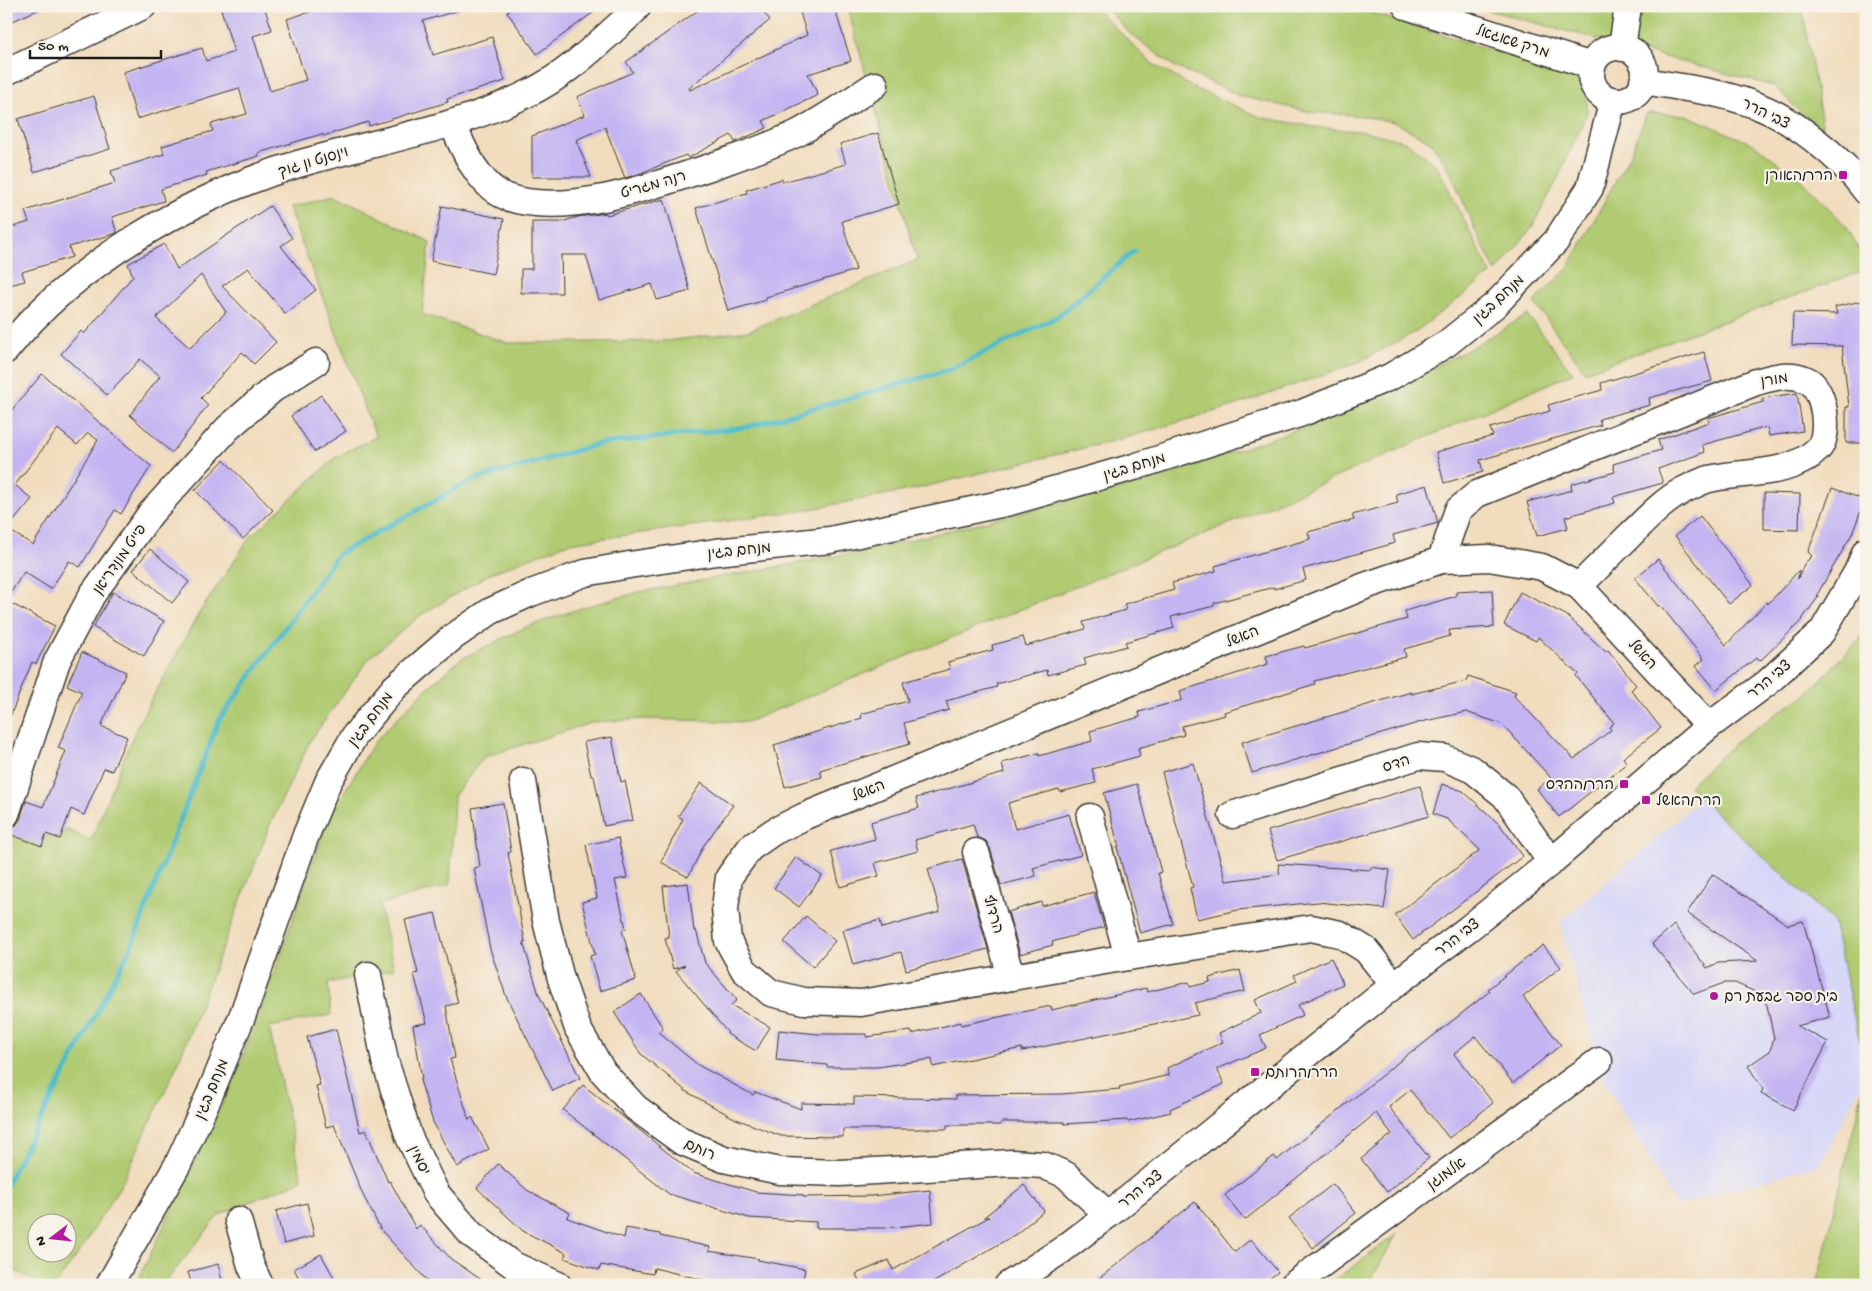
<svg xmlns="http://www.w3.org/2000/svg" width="1872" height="1291" viewBox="0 0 1872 1291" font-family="'Gochi Hand','Playpen Sans Hebrew',sans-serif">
  <rect width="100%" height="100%" fill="#f7f3e8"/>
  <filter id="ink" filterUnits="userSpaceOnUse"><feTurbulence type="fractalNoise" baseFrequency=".02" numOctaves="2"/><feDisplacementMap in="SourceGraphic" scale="10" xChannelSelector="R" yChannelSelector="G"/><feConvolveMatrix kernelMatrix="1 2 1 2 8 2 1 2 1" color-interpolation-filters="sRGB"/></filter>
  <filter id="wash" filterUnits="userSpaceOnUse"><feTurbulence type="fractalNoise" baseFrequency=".0096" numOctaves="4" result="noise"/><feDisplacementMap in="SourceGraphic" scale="20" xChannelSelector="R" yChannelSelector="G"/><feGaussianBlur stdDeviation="1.12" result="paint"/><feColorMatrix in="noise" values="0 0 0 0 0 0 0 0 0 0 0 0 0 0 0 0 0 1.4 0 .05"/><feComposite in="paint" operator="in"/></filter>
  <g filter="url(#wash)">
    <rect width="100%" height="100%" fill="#f1dcbd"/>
    <polygon fill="#d7d7f8" points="1701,798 1833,921 1866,1075 1821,1164 1676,1206 1601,1076 1560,922"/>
    <g fill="#b0cb72" stroke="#667447" fill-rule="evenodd">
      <path d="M847 6H1093L1151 63 1194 88 1260 117 1315 127 1367 132 1405 141 1437 166 1491 274 1415 332 1359 362 1246 402 1129 437 915 489 800 511 569 543 491 573 421 615 370 657 310 741 269 827 178 1063 122 1183 81 1250 55 1285H42L6 1266V833L24 811 91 840 137 726 198 615 250 537 336 457 376 437 288 207 335 195 430 242 422 314 508 343 666 341 748 331 917 260ZM38 1224H68V1254H38Z"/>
      <polygon points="1105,6 1349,6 1570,74 1580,81 1587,100 1587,113 1556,182 1531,229 1496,272 1476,232 1450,171 1431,142 1394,122 1363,116 1310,112 1240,96 1174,66 1129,33"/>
      <polygon points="1472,6 1802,6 1824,136 1774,86"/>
      <polygon points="1647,113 1686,115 1755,145 1803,181 1846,226 1866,263 1866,270 1585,372 1534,302 1568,268 1631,153"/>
      <polygon points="1527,315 1573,373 1238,520 747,722 645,719 594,722 484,757 454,796 450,885 379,905 394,969 328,983 331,1015 269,1027 302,1180 219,1215 163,1285 144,1285 140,1276 236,1075 276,967 327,821 375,741 424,691 461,659 526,627 581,608 639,592 865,551 1153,480 1332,417 1466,351"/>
      <polygon points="1866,632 1866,1070 1833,921 1717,814 1689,786 1739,739 1808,693"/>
      <polygon points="1866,1076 1866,1285 1827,1285 1818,1279"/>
      <polygon points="1397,1234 1368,1285 1328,1285"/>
    </g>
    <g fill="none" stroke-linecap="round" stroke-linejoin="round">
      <polyline stroke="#50bcca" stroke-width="5" points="6,1185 131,947 219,720 338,554 470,481 599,444 747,427 949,370 1057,317 1134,251"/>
    </g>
    <g id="blocks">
      <g fill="#c4b5f2" fill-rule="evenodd">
        <polygon points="6,6 46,6 6,24"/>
        <polygon points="231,6 264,6 272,30 253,36 270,91 306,80 287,19 328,6 459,6 459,10 423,21 433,55 492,37 505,81 447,99 448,102 369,126 368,122 323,136 322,134 258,153 259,156 206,172 207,175 161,189 164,201 112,217 117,233 69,247 72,257 22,272 25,281 6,286 6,229 29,222 25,211 115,183 111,171 164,154 162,146 213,131 211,124 247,114 239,88 137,119 123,72 202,48 206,61 234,52 221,9"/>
        <polygon points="515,6 602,6 537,54 507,12"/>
        <polygon points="704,6 758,6 770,20 689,88 690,90 807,35 798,6 834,6 851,61 808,74 818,95 763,121 767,128 740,140 735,142 731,135 688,158 686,155 641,173 625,178 605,127 576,140 591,177 532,177 532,136 585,115 577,97 633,72 626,62"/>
        <polygon points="94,96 110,149 34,172 18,119"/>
        <polygon points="878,133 899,204 842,221 856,270 766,297 766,300 728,311 696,208 747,193 746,190 782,179 783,182 846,164 840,144"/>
        <polygon points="664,199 690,291 657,300 652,284 599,300 586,255 561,255 562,293 521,293 521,269 532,269 532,222 561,222 578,217 606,213 607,215"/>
        <path d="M270 206 292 238 281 246 316 290 285 314 248 268 222 286 276 342 254 364 242 352 201 398 208 405 172 453 130 415 160 376 140 359 107 395 61 354 81 331 84 334 133 276 128 264 164 244 177 269ZM201 275 226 312 190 348 156 318Z"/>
        <polygon points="442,206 504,219 493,274 431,261"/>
        <polygon points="1866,300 1866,443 1846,443 1846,407 1849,407 1842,346 1792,345 1793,313 1837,314 1835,307"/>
        <polygon points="1704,352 1712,381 1649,398 1650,405 1599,419 1601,425 1480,460 1483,472 1444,483 1436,452 1493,436 1490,428 1550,411 1548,405 1602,390 1601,383"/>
        <path d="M42 374 151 466 121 514 115 510 80 567 69 561 51 589 24 572 6 600V417ZM58 429 77 445 88 433 98 440 33 545 7 529 32 499 15 485Z"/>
        <polygon points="1797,393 1803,431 1769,436 1767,427 1702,445 1705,452 1658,469 1663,483 1613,497 1615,503 1565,517 1568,528 1537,536 1527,502 1572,490 1571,484 1615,472 1613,464 1661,450 1658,440 1709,422 1708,418 1763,402 1763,398"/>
        <polygon points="321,395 346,431 315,452 291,416"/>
        <polygon points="224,460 273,510 243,539 195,490"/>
        <polygon points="1427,485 1438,523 1393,535 1395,543 1303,569 1306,580 1274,589 1274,587 1214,603 1214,606 1171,617 1174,628 1125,642 1127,646 1084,658 1086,665 1048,675 1047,670 996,684 997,687 946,701 949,710 904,723 910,744 820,770 822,777 785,787 774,745 862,718 861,714 908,701 903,682 950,669 948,662 993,650 992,645 1023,637 1026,646 1085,629 1083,622 1126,610 1124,604 1174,590 1172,583 1216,571 1215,566 1310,539 1308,532 1354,520 1352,515 1398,503 1396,494"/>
        <polygon points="1832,488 1865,500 1852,534 1817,595 1819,596 1800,622 1760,661 1756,658 1716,690 1696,666 1704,659 1660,605 1658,606 1635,578 1658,559 1726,645 1767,602 1768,604 1799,570 1798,579 1804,564 1812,556 1808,552"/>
        <polygon points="1764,493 1800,494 1799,530 1764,529"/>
        <polygon points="1700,516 1753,585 1729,604 1675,536"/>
        <polygon points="150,549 189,582 172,603 133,570"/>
        <polygon points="1492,590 1494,627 1449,630 1450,636 1404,649 1406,657 1314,681 1315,684 1224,712 1225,715 1182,726 1184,735 1138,748 1140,756 1092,769 1096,783 1060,792 1059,789 1008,803 1015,829 1069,814 1081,855 1033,868 1036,876 1001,885 990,848 986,841 977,837 973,824 915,840 918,851 875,863 879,876 840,887 831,851 875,839 871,822 919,808 916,798 1004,773 1002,763 1039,753 1039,756 1092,741 1090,731 1140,717 1139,712 1182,700 1180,691 1268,664 1266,656 1304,646 1305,648 1407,619 1405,611 1456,596 1456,592"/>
        <polygon points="113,592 164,621 144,656 93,627"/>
        <polygon points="1520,592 1566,615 1606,652 1608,650 1636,685 1631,690 1661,728 1623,758 1627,763 1559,817 1537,789 1551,778 1502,724 1466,712 1421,722 1252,773 1242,742 1411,692 1411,694 1466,681 1468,676 1516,692 1514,696 1574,759 1611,730 1609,727 1614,723 1576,676 1578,674 1538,637 1536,641 1504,625"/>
        <polygon points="6,601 55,626 36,664 32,662 7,724"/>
        <polygon points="82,652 126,672 101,726 127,737 112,771 104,768 84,815 71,809 60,839 46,834 42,846 9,834 11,828 16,825 20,819 26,801 43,807 66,751 58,748 82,692 67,685"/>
        <polygon points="612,737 621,782 625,781 633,820 604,826 594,776 591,776 584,742"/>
        <polygon points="1193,763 1226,881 1280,874 1278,864 1371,870 1371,867 1390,870 1384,909 1318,902 1238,910 1197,919 1190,888 1193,887 1162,772"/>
        <polygon points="701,783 733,805 704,845 688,877 661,862 683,819 678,816"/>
        <polygon points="1137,784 1161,872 1158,873 1173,924 1140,933 1117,847 1119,847 1104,793"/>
        <polygon points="1442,784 1463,791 1500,825 1523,856 1413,940 1395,915 1480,850 1447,819 1433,814"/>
        <polygon points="1420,786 1429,816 1277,860 1268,831"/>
        <polygon points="503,803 511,852 508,853 525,942 523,942 539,995 580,1078 553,1091 506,996 490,949 474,868 480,867 472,808"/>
        <polygon points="618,838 627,878 615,880 626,929 622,930 636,980 600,991 590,956 595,954 582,902 597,898 586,845"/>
        <polygon points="796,857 822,876 799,907 774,888"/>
        <polygon points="962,859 988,949 906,970 901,952 853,965 843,930 880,920 882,928 940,912 928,869"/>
        <polygon points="1713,874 1788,925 1803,921 1830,1017 1797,1026 1828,1042 1793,1110 1761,1093 1763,1089 1748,1066 1770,1051 1774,1038 1767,1005 1758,993 1735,983 1724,983 1694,994 1652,944 1674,925 1707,968 1718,963 1758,961 1687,913"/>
        <polygon points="688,883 694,931 696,930 705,963 737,1000 731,1005 770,1027 756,1051 727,1034 728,1033 676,971 685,965 673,969 665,938 669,937 663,886"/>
        <polygon points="1094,892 1104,927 1052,942 1053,945 1020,954 1008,912 1041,902 1042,906"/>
        <polygon points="435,913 458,1003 446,1006 455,1058 450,1059 469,1120 472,1117 489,1149 457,1167 433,1122 420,1080 422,1079 413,1025 427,1023 414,974 418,973 405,920"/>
        <polygon points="806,916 835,941 813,967 784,942"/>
        <polygon points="1543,945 1561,967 1523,997 1561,1045 1513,1083 1475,1036 1454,1054 1493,1103 1449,1138 1410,1090 1389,1107 1429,1158 1387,1192 1361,1159 1392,1134 1376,1113 1245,1220 1225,1195 1274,1156 1277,1160 1412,1051 1413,1052 1490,991 1488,989"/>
        <polygon points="1331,958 1343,984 1298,1005 1303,1015 1260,1035 1266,1048 1217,1069 1224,1084 1170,1109 1171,1112 1128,1122 1127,1120 1064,1124 1064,1122 1001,1122 1001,1125 947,1125 947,1129 843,1129 843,1137 781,1136 736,1119 687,1092 641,1054 614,1012 641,994 663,1028 658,1032 698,1065 753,1095 755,1092 801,1109 801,1103 854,1104 854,1097 956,1099 956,1095 1062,1094 1120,1089 1119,1087 1169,1075 1167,1068 1223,1042 1219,1033 1261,1013 1255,1000 1297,981 1294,975"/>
        <polygon points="1240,970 1245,991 1195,1003 1198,1015 1022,1051 1022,1048 933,1067 932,1059 877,1067 827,1067 827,1065 776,1060 779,1030 818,1034 867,1034 867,1037 911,1031 912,1034 961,1022 961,1025 1051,1006 1052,1010 1146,988 1147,992 1189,982 1190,987 1210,982 1209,978"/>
        <polygon points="336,1029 360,1132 366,1130 388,1182 390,1181 416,1229 420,1225 451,1259 489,1285 431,1285 381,1230 363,1195 334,1125 326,1127 316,1086 320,1085 307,1037"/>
        <polygon points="583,1085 693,1173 756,1192 803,1195 803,1197 872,1196 930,1190 933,1223 885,1228 816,1228 816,1222 749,1218 669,1194 563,1110"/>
        <polygon points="498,1164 527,1190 570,1213 567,1218 624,1238 626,1228 660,1234 660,1236 710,1247 709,1251 759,1259 758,1260 805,1269 802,1285 732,1285 712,1282 654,1268 653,1274 601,1265 599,1270 564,1258 566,1253 523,1231 477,1188"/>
        <polygon points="1333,1184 1356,1213 1313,1248 1289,1218"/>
        <polygon points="1024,1185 1044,1211 1016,1234 929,1285 861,1285 856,1274 889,1260 893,1270 989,1217 984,1217"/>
        <polygon points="1195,1202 1235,1252 1251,1239 1278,1272 1261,1285 1091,1285"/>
        <polygon points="307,1203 314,1236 284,1244 276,1211"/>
        <polygon points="321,1254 338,1285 303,1285 294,1269"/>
        <polygon points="218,1264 223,1285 192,1285 188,1272"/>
      </g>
    </g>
  </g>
  <g filter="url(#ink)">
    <use href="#blocks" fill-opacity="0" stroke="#3c3934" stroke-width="1"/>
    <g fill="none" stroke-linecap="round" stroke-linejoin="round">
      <g stroke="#3c3934" stroke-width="29">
        <g id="minor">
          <polyline points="1406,6 1592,66"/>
          <circle cx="1618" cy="74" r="27"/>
          <polyline points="1622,48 1628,6"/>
          <polyline points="6,72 143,6"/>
          <path d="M1643 81C1680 87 1717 91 1752 104 1791 117 1842 158 1866 191"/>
          <path d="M452 123C463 148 479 187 507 197 565 218 657 185 713 166 741 156 771 146 798 133 824 119 850 101 875 85"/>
          <path d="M6 350C75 263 192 196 298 164 373 142 454 129 525 95 566 76 599 43 632 13L638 6"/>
          <path d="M1441 560 1458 510 1477 494 1756 382C1774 377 1789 372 1807 380 1825 388 1831 436 1818 449 1791 476 1749 471 1714 478 1704 479 1692 486 1682 491 1662 502 1647 519 1630 535 1613 552 1596 569 1579 586"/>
          <polyline points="523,781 546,921 561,979 578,1029 603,1072 636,1108 681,1141 724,1159 780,1171 840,1173 1012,1163 1043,1165 1066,1175 1108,1215"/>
          <polyline points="6,814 57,661 92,595 151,513 228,428 273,389 316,362"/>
          <polyline points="1232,815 1418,756 1445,758 1473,770 1505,796 1551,862"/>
          <polyline points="1090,817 1128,957"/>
          <polyline points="976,852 1011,977"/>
          <polyline points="368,975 385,1061 409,1137 436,1193 471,1234 513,1265 558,1285"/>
          <polyline points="1394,985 1366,950 1340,934 1311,928 1128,957 861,1003 804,1001 771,993 744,970 728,941 725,908 729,877 750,848 773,832 805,816 1365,586 1441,560 1489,558 1542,567 1579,586 1709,726"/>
          <polyline points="238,1220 251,1266 260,1285"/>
          <polyline points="109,1285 178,1164 209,1096 243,1014 306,835 328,782 355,735 395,687 453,637 491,611 531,593 585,573 629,565 716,552 830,540 1010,502 1134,467 1302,413 1390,377 1446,344 1495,305 1556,241 1590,188 1613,100"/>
          <polyline points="1008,1285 1062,1250 1108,1215 1394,985 1469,928 1551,862 1709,726 1767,683 1822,632 1857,572 1866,551"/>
          <polyline points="1293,1285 1599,1061"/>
        </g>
      </g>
      <use href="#minor" stroke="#fff" stroke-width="26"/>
    </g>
  </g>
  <g fill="#b5179e" stroke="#f7f3e8" stroke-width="2">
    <rect x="1838" y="170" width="10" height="10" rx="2.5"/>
    <rect x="1619" y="779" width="10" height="10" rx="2.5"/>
    <rect x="1641" y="795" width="10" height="10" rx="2.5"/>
    <circle cx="1714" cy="996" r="5"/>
    <rect x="1250" y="1067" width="10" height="10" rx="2.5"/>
  </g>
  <g text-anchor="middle" stroke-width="4.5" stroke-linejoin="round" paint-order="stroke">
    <g font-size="15" fill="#1c1c1c" stroke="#f7f3e8">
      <text transform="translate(1513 41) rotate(18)" y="5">מרק שאגאל</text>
      <text transform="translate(1766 113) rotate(26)" y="5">צבי הרר</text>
      <text transform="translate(313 161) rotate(-17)" y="5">וינסנט ון גוך</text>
      <text transform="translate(653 184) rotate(-16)" y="5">רנה מגריט</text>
      <text transform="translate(1498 299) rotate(-43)" y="5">מנחם בגין</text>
      <text transform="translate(1774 379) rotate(-9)" y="5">מורן</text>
      <text transform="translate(1134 466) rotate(-17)" y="5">מנחם בגין</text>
      <text transform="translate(739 550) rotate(-6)" y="5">מנחם בגין</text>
      <text transform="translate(119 559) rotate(-55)" y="5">פייט מונדריאן</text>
      <text transform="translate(1242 636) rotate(-22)" y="5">האשל</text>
      <text transform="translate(1643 654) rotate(48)" y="5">האשל</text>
      <text transform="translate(1769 679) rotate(-40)" y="5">צבי הרר</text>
      <text transform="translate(370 719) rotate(-53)" y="5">מנחם בגין</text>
      <text transform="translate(1396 763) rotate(-18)" y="5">הדס</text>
      <text transform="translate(868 790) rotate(-22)" y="5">האשל</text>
      <text transform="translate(994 914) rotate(74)" y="5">הרדוף</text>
      <text transform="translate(1457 937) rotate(-38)" y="5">צבי הרר</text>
      <text transform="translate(211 1089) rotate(-67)" y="5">מנחם בגין</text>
      <text transform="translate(700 1149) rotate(24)" y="5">רותם</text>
      <text transform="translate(420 1160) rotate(64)" y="5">יסמין</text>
      <text transform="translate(1446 1173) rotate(-36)" y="5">אלמוגן</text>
      <text transform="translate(1140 1189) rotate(-39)" y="5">צבי הרר</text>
    </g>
    <g font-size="15" fill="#1c1c1c" stroke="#f7f3e8" text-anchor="start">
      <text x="1833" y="180" text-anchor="end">הרר/האורן</text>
      <text x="1614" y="789" text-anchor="end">הרר/ההדס</text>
      <text x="1656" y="805">הרר/האשל</text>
      <text x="1724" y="1001">בית ספר גבעת רם</text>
      <text x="1265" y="1077">הרר/הרותם</text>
    </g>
  </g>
  <rect width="1872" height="1291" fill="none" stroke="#f7f3e8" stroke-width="25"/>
  <g transform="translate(52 1238) rotate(254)"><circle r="24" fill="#f7f3e8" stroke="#9f9d96"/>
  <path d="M0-4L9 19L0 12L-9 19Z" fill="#b5179e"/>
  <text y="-8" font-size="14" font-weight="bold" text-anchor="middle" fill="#1c1c1c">N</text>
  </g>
  <path d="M30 50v8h131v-8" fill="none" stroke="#1c1c1c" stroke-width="2.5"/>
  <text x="38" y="50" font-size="15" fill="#1c1c1c" stroke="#f7f3e8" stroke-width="4" paint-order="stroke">50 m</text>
</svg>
